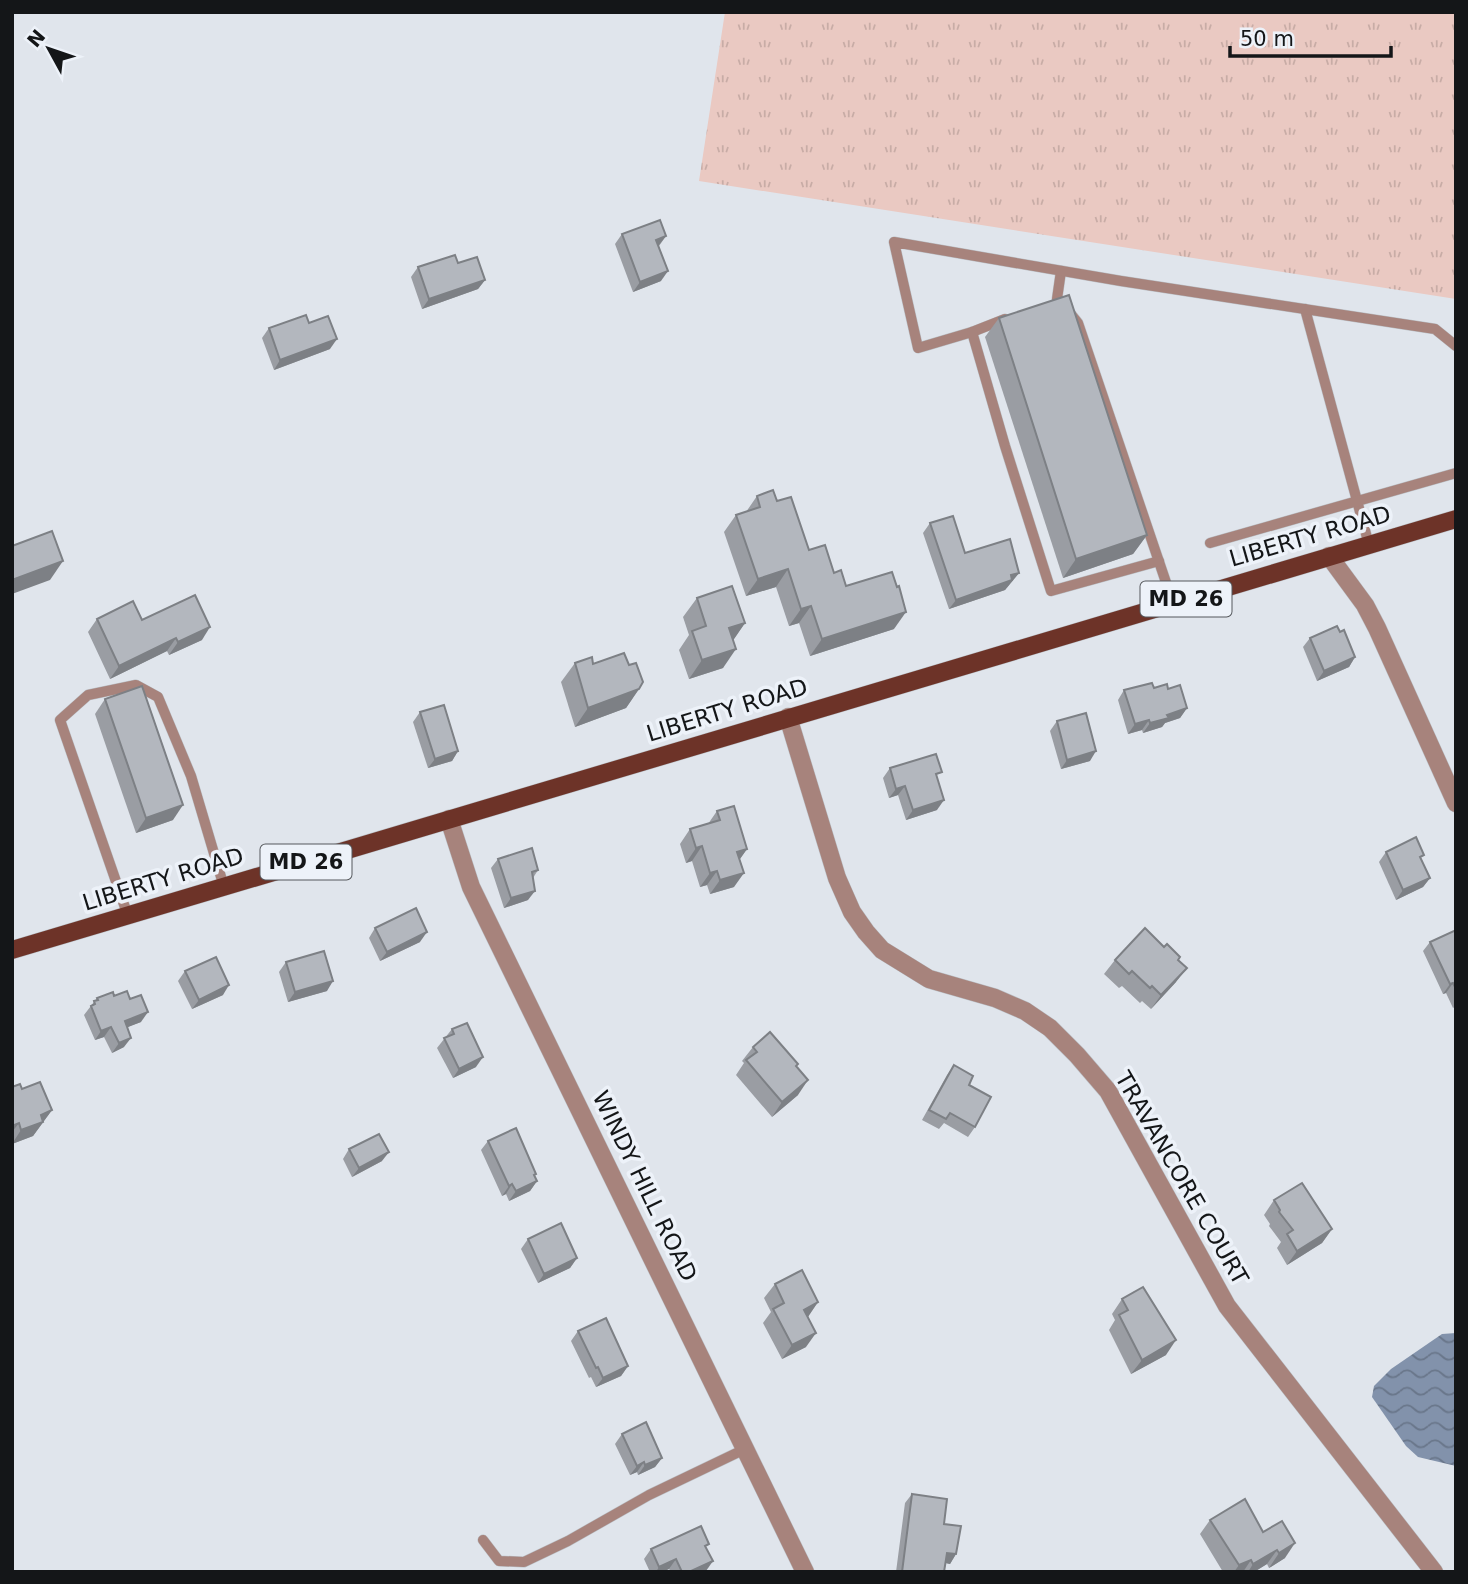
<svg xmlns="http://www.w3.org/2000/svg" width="1468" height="1584" viewBox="0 0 1468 1584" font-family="'DejaVu Sans',sans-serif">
  <defs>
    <pattern id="grass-tufts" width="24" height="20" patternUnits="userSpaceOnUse" patternTransform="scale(1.75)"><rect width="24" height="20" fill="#eac9c2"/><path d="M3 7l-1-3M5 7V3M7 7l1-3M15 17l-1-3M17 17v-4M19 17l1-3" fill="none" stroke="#c8aca6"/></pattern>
    <pattern id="water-waves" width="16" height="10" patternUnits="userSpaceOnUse" patternTransform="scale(1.75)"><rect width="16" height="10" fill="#8292ab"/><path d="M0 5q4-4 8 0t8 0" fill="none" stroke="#69768a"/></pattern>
  </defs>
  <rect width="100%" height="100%" fill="#e0e5ec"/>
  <polygon fill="url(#grass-tufts)" points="725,12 1456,12 1456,299 699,181"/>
  <polygon fill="url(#water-waves)" points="1456,1333 1456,1466 1418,1457 1406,1446 1372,1397 1374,1386 1391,1369 1442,1334"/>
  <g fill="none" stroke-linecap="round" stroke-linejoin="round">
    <g stroke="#bbc0c6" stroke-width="11">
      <g id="service">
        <polyline points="1057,299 1061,271"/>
        <polyline points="1305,309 1369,545"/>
        <polyline points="1070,313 1078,323 1173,603"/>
        <polyline points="1005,319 972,332 918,348 894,242 1121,281 1435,329 1456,346"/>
        <polyline points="972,332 1005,446 1051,591 1159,561"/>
        <polyline points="1210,543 1456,473"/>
        <polyline points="128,916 60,720 88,695 136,685 158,697 191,776 224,887"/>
        <polyline points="483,1540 499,1561 524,1562 568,1541 649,1495 745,1449"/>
      </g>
    </g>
    <g stroke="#bbc0c6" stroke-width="19">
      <g id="minor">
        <polyline points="1329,556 1365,605 1377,628 1456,803"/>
        <polyline points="788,717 837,878 852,912 866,932 882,950 929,979 995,998 1025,1011 1050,1028 1077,1055 1108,1091 1227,1306 1434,1572"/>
        <polyline points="449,819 471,887 805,1572"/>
      </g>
    </g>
    <g stroke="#bbc0c6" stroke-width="19">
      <polyline id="primary" points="12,950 1456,519"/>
    </g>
    <use href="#service" stroke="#a7837c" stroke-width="10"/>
    <use href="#minor" stroke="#a7837c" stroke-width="18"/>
    <use href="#primary" stroke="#6d3328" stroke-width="18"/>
  </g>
  <g fill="#9a9da3">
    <polygon points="622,234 666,236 659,246 661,281 633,292 615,244"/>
    <polygon points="458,263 485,280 478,289 422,309 411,277 418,267"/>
    <polygon points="999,318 1147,535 1133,554 1063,578 985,337"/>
    <polygon points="309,323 330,349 274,370 262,338 269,328"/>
    <polygon points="757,496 777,501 809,550 834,573 846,586 894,629 810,656 799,623 789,626 776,587 746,596 724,532 736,515 746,512"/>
    <polygon points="930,523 965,553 1019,573 1005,590 949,609 923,533"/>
    <polygon points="697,598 745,623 733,640 723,668 689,679 679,650 689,635 683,617"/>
    <polygon points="97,619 142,620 202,640 169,655 167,651 110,679 88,632"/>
    <polygon points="1340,632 1355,657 1349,667 1317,681 1303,647 1310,638"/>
    <polygon points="575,663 629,665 639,689 626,708 575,727 561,682"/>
    <polygon points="1154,688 1168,689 1187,708 1180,718 1165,723 1162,727 1143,733 1142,730 1128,734 1118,700 1124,690"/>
    <polygon points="105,699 173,820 136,833 95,714"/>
    <polygon points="420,712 458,751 452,761 428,768 413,722"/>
    <polygon points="1057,721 1090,761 1061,769 1050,731"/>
    <polygon points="890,768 938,778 937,810 906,820 898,795 889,798 883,778"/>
    <polygon points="717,811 747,849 740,859 734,887 710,894 707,885 700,887 692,861 686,863 680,844 690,829 708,824"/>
    <polygon points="1386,852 1430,878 1423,887 1396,900 1379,862"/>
    <polygon points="498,859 538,870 533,878 528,900 504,908 491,868"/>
    <polygon points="375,928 420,942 380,961 369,938"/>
    <polygon points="1456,930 1456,1006 1453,1008 1446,993 1443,994 1423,951 1430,942"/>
    <polygon points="1115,960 1178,960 1176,982 1151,1009 1142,1001 1140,1003 1122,986 1119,988 1104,974"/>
    <polygon points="286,962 327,991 288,1002 279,972"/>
    <polygon points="185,971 223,995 192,1009 178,981"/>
    <polygon points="114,996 141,1022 127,1027 124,1047 112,1053 104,1037 95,1040 84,1015 97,998"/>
    <polygon points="452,1029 476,1067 453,1078 437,1048"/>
    <polygon points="753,1047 798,1095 772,1117 736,1075 744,1063 742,1061"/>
    <polygon points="954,1065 969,1085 975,1127 968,1137 944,1123 939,1129 922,1120 947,1075"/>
    <polygon points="12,1087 22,1089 52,1110 33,1136 12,1144"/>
    <polygon points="488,1141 534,1177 537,1181 530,1191 509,1201 506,1194 502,1196 481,1150"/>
    <polygon points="349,1149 382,1161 352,1177 343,1159"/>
    <polygon points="1274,1200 1332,1229 1322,1243 1287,1265 1277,1248 1281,1242 1269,1226 1270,1224 1264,1215"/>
    <polygon points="528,1239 577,1258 570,1268 538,1283 521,1249"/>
    <polygon points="775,1284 818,1302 808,1316 806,1347 782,1359 763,1323 771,1312 764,1298"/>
    <polygon points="1122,1299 1166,1355 1131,1374 1109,1330 1115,1320 1112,1314"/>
    <polygon points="578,1331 628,1366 621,1376 596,1387 591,1377 589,1378 571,1341"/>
    <polygon points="622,1434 662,1458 655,1467 638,1475 637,1472 630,1475 615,1444"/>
    <polygon points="912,1494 956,1554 950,1564 946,1563 944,1572 896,1572 905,1503"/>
    <polygon points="1210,1520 1263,1532 1285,1558 1269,1568 1267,1564 1254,1572 1223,1572 1200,1534"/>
    <polygon points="706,1548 706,1571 704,1572 671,1572 669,1569 662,1572 650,1572 644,1559 651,1549"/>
  </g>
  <g fill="#7d8085">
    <polygon points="666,236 659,245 650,249 656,240"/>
    <polygon points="668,271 661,281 633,292 640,282"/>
    <polygon points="485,280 478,289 422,309 429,299"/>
    <polygon points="337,339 330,349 274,370 280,360"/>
    <polygon points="1147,535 1133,554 1063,578 1076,559"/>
    <polygon points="63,561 50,580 12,594 12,580"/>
    <polygon points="788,569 776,587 746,596 758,579"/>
    <polygon points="1019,573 1005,590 949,609 956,600 1011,575"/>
    <polygon points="811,606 799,623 789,626 801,609"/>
    <polygon points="906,612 894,629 810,656 822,639"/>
    <polygon points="745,623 732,642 729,628"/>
    <polygon points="210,627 202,640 169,655 178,642"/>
    <polygon points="176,638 167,651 110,679 119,666"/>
    <polygon points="736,649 723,668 689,679 702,660"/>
    <polygon points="1355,657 1349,667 1317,681 1324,671"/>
    <polygon points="639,689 626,708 575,727 588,708"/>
    <polygon points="1187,708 1180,718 1165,723 1162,727 1143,733 1150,723 1167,715"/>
    <polygon points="1149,720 1142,730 1128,734 1135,724"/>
    <polygon points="458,751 452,761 428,768 435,759"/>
    <polygon points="1096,751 1090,761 1061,769 1067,760"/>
    <polygon points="905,786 898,795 889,798 896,789"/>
    <polygon points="944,800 937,810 906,820 913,810"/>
    <polygon points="183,805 173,820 136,833 146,818"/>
    <polygon points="702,846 692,861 686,863 696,848"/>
    <polygon points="747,849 737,863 737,852"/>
    <polygon points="717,871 707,885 700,887 710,873"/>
    <polygon points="744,873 734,887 710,894 720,880"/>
    <polygon points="1430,878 1423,887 1396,900 1403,890"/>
    <polygon points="535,891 528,900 504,908 511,898"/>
    <polygon points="427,932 420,942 380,961 387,952"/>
    <polygon points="1187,968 1176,982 1151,1009 1161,995"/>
    <polygon points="333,981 327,991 288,1002 295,992"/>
    <polygon points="1453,983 1446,993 1443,994 1450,984"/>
    <polygon points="229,985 223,995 192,1009 199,1000"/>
    <polygon points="148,1012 141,1022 118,1031 125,1021"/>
    <polygon points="111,1027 104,1037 95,1040 101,1031"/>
    <polygon points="131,1038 124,1047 112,1053 119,1043"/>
    <polygon points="483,1057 476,1067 453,1078 459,1069"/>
    <polygon points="808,1080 798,1095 772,1117 782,1102"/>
    <polygon points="52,1110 33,1136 12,1144 21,1130 41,1115"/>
    <polygon points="19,1123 12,1132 12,1126"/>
    <polygon points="389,1152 382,1161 352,1177 359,1168"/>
    <polygon points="537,1181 530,1191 509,1201 516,1191"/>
    <polygon points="512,1184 506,1194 502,1196 509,1186"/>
    <polygon points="1332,1229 1322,1243 1287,1265 1297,1251"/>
    <polygon points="577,1258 570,1268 538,1283 544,1274"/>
    <polygon points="818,1302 808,1317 804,1310"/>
    <polygon points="816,1333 806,1347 782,1359 792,1345"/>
    <polygon points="1176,1340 1166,1355 1131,1374 1142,1360"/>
    <polygon points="628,1366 621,1376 596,1387 603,1378"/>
    <polygon points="662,1458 655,1467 638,1475 645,1465"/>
    <polygon points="644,1462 637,1472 630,1475 637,1466"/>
    <polygon points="1295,1543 1285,1558 1269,1568 1279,1553"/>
    <polygon points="1277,1550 1267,1564 1254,1572 1248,1572 1253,1564"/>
    <polygon points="947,1553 956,1554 950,1564 941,1562"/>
    <polygon points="676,1559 669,1569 662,1572 656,1572 659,1567"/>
    <polygon points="1251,1560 1243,1572 1234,1572 1239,1565"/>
    <polygon points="713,1561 706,1571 704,1572 689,1572"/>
  </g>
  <g fill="#b3b7be" stroke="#7d8085" stroke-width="2">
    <polygon points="660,220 666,236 656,240 668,271 640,282 622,234"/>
    <polygon points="455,255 458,263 477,257 485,280 429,299 418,267"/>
    <polygon points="1069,295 1147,535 1076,559 999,318"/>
    <polygon points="306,315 309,323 328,316 337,339 280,360 269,328"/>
    <polygon points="773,490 777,501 791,497 809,550 825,545 834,573 841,570 846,586 892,572 897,587 899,586 906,612 822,639 811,606 801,609 788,569 758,579 736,515 760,507 757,496"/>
    <polygon points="953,516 965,553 1010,539 1019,573 1011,575 1012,580 956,600 930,523"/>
    <polygon points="52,531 63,561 12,580 12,546"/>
    <polygon points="732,586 745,623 729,628 736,649 702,660 692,631 706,626 697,598"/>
    <polygon points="195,595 210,627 178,642 176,638 119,666 97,619 133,601 142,620"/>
    <polygon points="1337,626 1340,632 1344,630 1355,657 1324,671 1310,638"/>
    <polygon points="624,653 629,665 636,663 643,682 639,689 588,708 575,663 592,657 593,664"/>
    <polygon points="1152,683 1154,688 1167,684 1168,689 1180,685 1187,708 1167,715 1169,718 1150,723 1149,720 1135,724 1124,690"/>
    <polygon points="142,686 183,805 146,818 105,699"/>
    <polygon points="444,705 458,751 435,759 420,712"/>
    <polygon points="1086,713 1096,751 1067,760 1057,721"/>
    <polygon points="936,754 942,772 936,774 944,800 913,810 905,786 896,789 890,768"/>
    <polygon points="734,806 747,849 737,852 744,873 720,880 717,871 710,873 702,846 696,848 690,829 720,820 717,811"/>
    <polygon points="1416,837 1424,855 1420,857 1430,878 1403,890 1386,852"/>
    <polygon points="532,848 538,870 532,872 535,891 511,898 498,859"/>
    <polygon points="416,908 427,932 387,952 375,928"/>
    <polygon points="1145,928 1164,947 1167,944 1180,957 1178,960 1187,968 1161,995 1152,986 1150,988 1132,971 1129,974 1115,960"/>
    <polygon points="1456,930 1456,989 1453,983 1450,984 1430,942"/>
    <polygon points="324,951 333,981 295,992 286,962"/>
    <polygon points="216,957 229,985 199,1000 185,971"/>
    <polygon points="127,991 130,999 141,995 148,1012 125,1021 131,1038 119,1043 111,1027 101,1031 91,1006 95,1004 94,1001 98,1000 97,998 113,992 114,996"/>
    <polygon points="467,1023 483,1057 459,1069 444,1038 454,1034 452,1029"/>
    <polygon points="770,1032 798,1064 796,1066 808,1080 782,1102 746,1060 757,1052 753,1047"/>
    <polygon points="954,1065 973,1076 969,1085 991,1097 975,1127 950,1113 946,1119 929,1110"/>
    <polygon points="40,1082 52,1110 41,1115 43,1122 21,1130 19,1123 12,1126 12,1087 20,1084 22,1089"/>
    <polygon points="516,1128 536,1174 534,1175 537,1181 516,1191 512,1184 509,1186 488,1141"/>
    <polygon points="379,1134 389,1152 359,1168 349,1149"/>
    <polygon points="1302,1183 1332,1229 1297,1251 1287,1234 1293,1230 1279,1212 1280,1210 1274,1200"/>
    <polygon points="561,1223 577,1258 544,1274 528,1239"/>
    <polygon points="802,1270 818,1302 804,1310 816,1333 792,1345 773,1309 784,1303 775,1284"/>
    <polygon points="1143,1287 1176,1340 1142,1360 1119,1315 1128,1310 1122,1299"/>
    <polygon points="606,1318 628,1366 603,1378 598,1367 596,1368 578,1331"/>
    <polygon points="646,1422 662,1458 645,1465 644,1462 637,1466 622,1434"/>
    <polygon points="912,1494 947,1499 944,1524 961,1526 956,1554 947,1553 944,1572 902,1572"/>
    <polygon points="1245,1499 1263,1532 1282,1521 1295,1543 1279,1553 1277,1550 1253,1564 1251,1560 1239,1565 1210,1520"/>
    <polygon points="701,1526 709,1544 705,1546 713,1561 689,1572 682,1572 676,1559 659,1567 651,1549"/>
  </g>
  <g text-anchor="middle" stroke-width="7" stroke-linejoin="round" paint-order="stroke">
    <g fill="#edf2f9" stroke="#55585c" stroke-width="2">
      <rect x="1140.5" y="581.5" width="91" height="35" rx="5"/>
      <rect x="260.5" y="844.5" width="91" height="35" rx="5"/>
    </g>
    <g font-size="21" font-weight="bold" fill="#141618">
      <text x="1186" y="606">MD 26</text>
      <text x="306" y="869">MD 26</text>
    </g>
    <g font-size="23" fill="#141618" stroke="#edf2f9">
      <text transform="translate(1310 536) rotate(-16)" y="8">LIBERTY ROAD</text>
      <text transform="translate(727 710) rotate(-17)" y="8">LIBERTY ROAD</text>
      <text transform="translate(163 879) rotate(-17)" y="8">LIBERTY ROAD</text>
      <text transform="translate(1182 1178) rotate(60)" y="8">TRAVANCORE COURT</text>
      <text transform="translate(645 1186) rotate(64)" y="8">WINDY HILL ROAD</text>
    </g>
  </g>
  <rect width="1468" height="1584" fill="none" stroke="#141618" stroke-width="28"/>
  <g transform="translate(49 49) rotate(310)" stroke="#edf2f9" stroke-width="5" paint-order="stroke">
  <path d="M0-5L12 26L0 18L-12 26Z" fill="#141618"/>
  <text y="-10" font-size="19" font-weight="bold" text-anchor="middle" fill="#141618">N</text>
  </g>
  <path d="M1230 46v10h161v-10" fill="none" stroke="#141618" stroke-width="3.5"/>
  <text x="1240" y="46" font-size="21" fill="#141618" stroke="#edf2f9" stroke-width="5" paint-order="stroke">50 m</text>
</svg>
